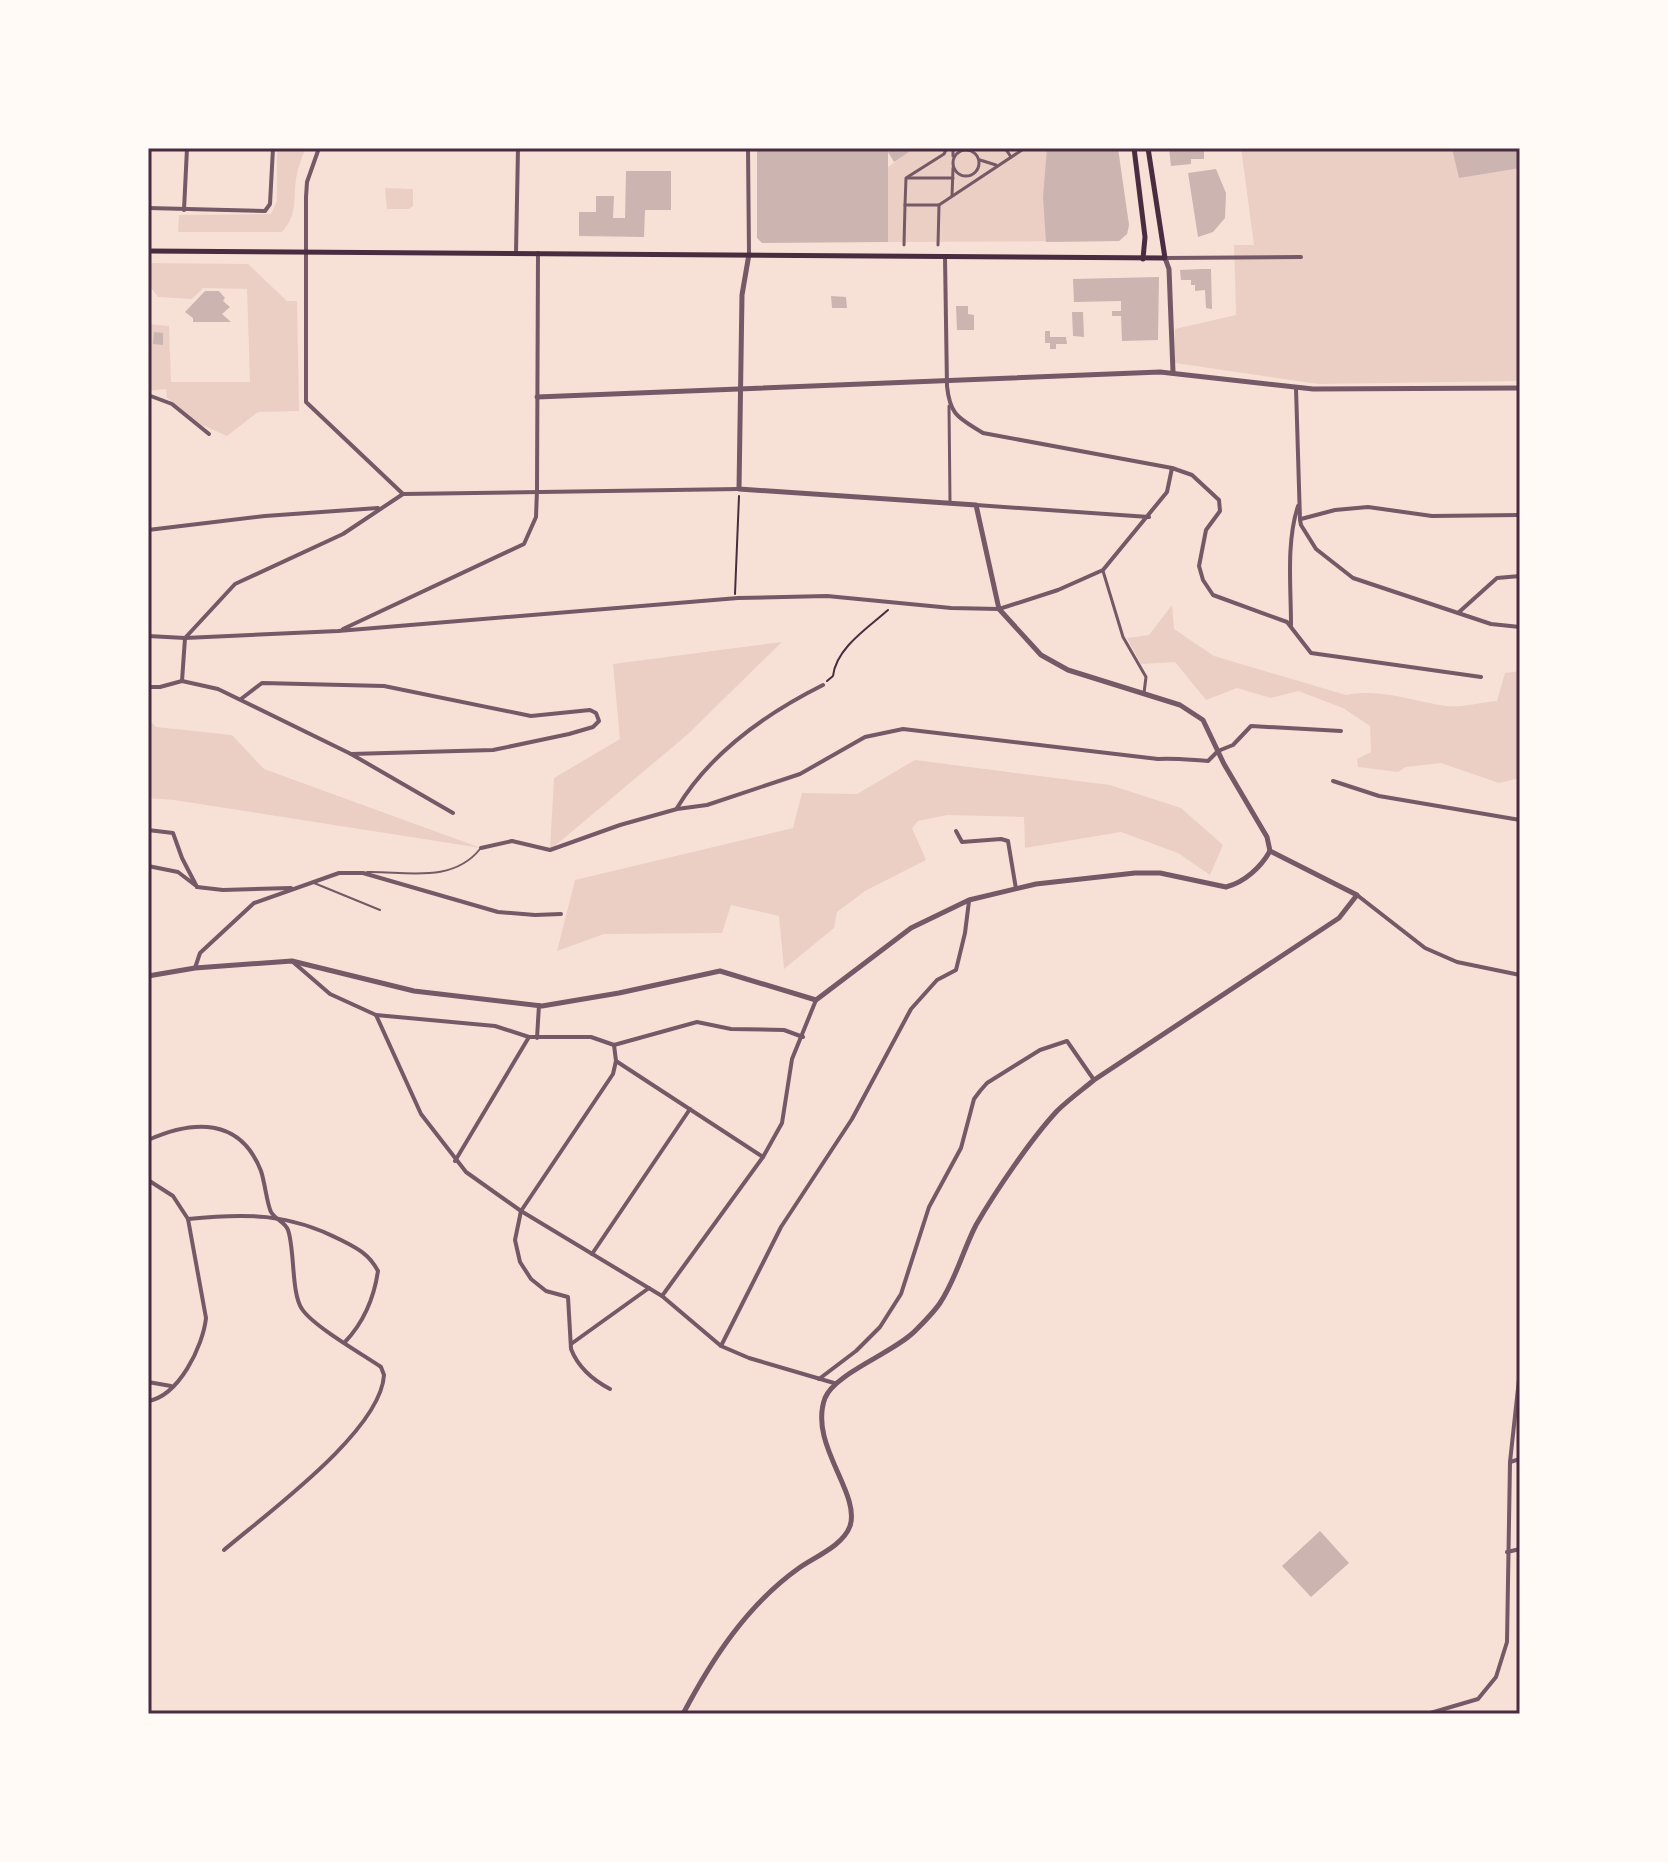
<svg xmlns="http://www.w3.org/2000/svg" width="1668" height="1862" viewBox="0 0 1668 1862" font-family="'Varela Round',sans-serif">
  <rect width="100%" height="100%" fill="#f7e1d7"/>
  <g fill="#ebcfc5">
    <path d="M277 148H306C301 158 298 168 296 179 293 201 298 214 282 232H178L179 215 271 214 277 201Z"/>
    <polygon points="914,148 1116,148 1129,225 1127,234 1119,241 888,242 888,167"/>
    <polygon points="1241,148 1520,148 1520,381 1318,384 1175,363 1175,329 1236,315 1234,245 1254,245"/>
    <polygon points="385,188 413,189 413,206 409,209 387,209"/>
    <polygon points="148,263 248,264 287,301 297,301 299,411 258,412 227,436 200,424 167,398 166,389 148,391 148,324 169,326 171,382 250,382 247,289 203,288 192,299 158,297 149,285"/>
    <path d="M1172 605 1174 629 1214 656 1346 695C1382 688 1411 701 1446 706 1462 708 1481 702 1497 701L1505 673 1520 671V778L1499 783 1441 763 1406 767 1398 772 1358 767 1357 759 1371 752 1370 726 1343 708 1298 691 1271 698 1237 688 1206 700 1175 662 1141 664 1127 638 1149 635Z"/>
    <polygon points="782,642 687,735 550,850 554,778 620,739 613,664"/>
    <polygon points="148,719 156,727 232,735 264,769 481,848 174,800 148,798"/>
    <polygon points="915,760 1110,785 1181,808 1223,845 1210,875 1178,853 1121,832 1025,848 1024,817 947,815 918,821 912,828 926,860 865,891 837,912 834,928 784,969 779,916 731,905 722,933 604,934 557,951 575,880 793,828 802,793 857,794"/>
  </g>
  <g fill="#ccb4b1">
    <polygon points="757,148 888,148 888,242 762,243 757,238"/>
    <polygon points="893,148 907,148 909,152 894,162 888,152"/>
    <polygon points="1047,148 1118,148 1129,225 1127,234 1119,241 1046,242 1043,197"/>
    <polygon points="1169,148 1204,148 1204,159 1191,159 1191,164 1171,166"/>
    <polygon points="1452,148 1520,148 1520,168 1459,178"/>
    <polygon points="1216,169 1226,193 1225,218 1213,232 1198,237 1188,173"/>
    <polygon points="626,171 671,171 671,210 645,210 644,237 579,236 579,212 596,212 596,196 614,196 613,218 625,218"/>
    <polygon points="1202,269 1211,269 1212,309 1206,308 1205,290 1195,291 1195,285 1191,285 1191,280 1181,280 1180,270"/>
    <polygon points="1159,277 1158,340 1122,341 1121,316 1112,316 1112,311 1121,311 1121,301 1074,302 1073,279"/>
    <polygon points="205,291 219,291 225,298 223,301 230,307 222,314 231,322 193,322 193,318 185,312"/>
    <polygon points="831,296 846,297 847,308 832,308"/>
    <polygon points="956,306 968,306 968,314 974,315 974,330 957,330"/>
    <polygon points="1072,312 1083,312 1084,337 1073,336"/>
    <polygon points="1045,331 1050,331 1050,337 1066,337 1067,344 1056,344 1056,349 1050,349 1050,343 1045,343"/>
    <polygon points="154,332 163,333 163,345 153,344"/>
    <polygon points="1320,1531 1349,1563 1311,1597 1282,1566"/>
  </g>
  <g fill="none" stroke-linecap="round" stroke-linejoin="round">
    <g stroke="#4a2c40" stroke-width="2">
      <polyline points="735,594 739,496"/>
      <path d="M827 681 833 676C836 648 869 627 888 610"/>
    </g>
    <g stroke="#755966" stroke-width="2">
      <path d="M367 872C405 871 452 884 480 849"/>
      <polyline points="314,883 380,910"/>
    </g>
    <g stroke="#755966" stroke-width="3">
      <polyline points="1005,148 1011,157"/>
      <circle cx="966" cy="163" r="13"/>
      <polyline points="953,156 953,148"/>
      <polyline points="980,160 996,165"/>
      <polyline points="908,178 953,178"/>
      <polyline points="952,196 953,168"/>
      <polyline points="905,205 906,178 944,154 947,148"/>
      <polyline points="904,245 905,205 939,205 1025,148"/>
      <polyline points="938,245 939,205"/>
      <polyline points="949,406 950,502"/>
      <polyline points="1103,571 1123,637 1146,677 1144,693"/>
    </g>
    <g stroke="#755966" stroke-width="4">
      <polyline points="319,148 307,182 306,197 306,402 403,494"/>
      <polyline points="748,148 749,254"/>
      <polyline points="148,208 265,211 270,204 273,148"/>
      <polyline points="184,210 187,148"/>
      <polyline points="516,252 518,148"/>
      <path d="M945 257 947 386C950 416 959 418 983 433L1172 468 1192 475 1219 500 1220 511 1206 530 1199 566 1203 580 1213 595 1287 622 1311 653 1481 677"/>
      <polyline points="1165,258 1301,257"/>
      <polyline points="1296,388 1300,520 1301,525 1316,549 1353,578 1491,624 1520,627"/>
      <polyline points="148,395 172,404 209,434"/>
      <polyline points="976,505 1149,517"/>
      <polyline points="1301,519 1335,510 1368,507 1432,516 1520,515"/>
      <polyline points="148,530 265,516 378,508"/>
      <polyline points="1458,613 1497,578 1520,576"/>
      <path d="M1291 625C1291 586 1286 543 1298 506"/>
      <polyline points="343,629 524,544 536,517 537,490 538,253"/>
      <polyline points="148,636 185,638 338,631 738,598 827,596 951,608 999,609 1058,590 1103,570 1167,492 1172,468"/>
      <polyline points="182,681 185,638 235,584 343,534 403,494 739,489"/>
      <polyline points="148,687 160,687 182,681 218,689 351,754 453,813"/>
      <polyline points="241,699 262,683 384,686 531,716 590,710 596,713 599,721 593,727 569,734 493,750 351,754"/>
      <polyline points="1333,781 1379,796 1520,820"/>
      <path d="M677 808C710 753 767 713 823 685"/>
      <polyline points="148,830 173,833 182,858 197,887"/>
      <polyline points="956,831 962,842 1001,839 1008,841 1016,889"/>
      <path d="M481 848 512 841 550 850 620 825 677 809 707 805 800 774 865 737 903 729 1158 759C1175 758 1191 760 1208 761L1218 751 1233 745 1251 726 1341 731"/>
      <polyline points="148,866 178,872 195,885"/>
      <polyline points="197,887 223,890 291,888"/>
      <polyline points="1357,895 1425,948 1457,962 1520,975"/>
      <polyline points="293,962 330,994 376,1015 421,1114 466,1172 521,1211 662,1296 721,1346 749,1358 834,1383"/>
      <polyline points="195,968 200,953 254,903 339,873 363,873 498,912 535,915 561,914"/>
      <polyline points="376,1015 495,1026 529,1037 591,1037 614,1045 697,1022 731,1029 784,1030 803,1037"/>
      <polyline points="537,1038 539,1005"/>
      <polyline points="616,1061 763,1157"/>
      <path d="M148 1140C193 1120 240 1117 261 1171 265 1183 267 1204 271 1212 276 1220 285 1222 288 1230 295 1250 291 1293 302 1309 313 1326 362 1354 381 1367L384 1375C381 1431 266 1514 224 1550"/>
      <polyline points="455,1161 529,1037"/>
      <path d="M148 1180 173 1196 188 1219 206 1318C203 1346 179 1396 148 1401"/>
      <path d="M188 1219C245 1213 289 1213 341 1240 357 1248 369 1254 378 1271 374 1298 364 1322 345 1342"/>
      <polyline points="592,1254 690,1109"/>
      <polyline points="662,1296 763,1157 782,1123 792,1059 816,1000"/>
      <polyline points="571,1344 649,1288"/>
      <polyline points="721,1346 781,1227 852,1119 911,1009 937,980 956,970 965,933 969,901"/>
      <polyline points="819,1379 856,1351 880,1327 901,1294 929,1207 961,1148 974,1099 980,1091 987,1083 1040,1050 1067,1041 1094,1080"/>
      <polyline points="148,1382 171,1386"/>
      <path d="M610 1389C593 1380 578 1367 571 1349L568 1297 546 1291 531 1279 520 1262 515 1240 521 1211 613 1074 616 1061 614 1045"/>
      <polyline points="1510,1462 1520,1459"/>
      <polyline points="1507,1552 1520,1549"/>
      <polyline points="1427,1714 1478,1699 1496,1677 1507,1642 1510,1462 1520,1370"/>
    </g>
    <g stroke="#755966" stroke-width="5">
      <polyline points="1165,258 1169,269 1173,372"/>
      <polyline points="537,397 1160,372 1313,389 1520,388"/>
      <path d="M148 976 195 968 292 961 414 991 542 1006 619 993 720 971 816 1000 911 928 969 900 1036 884 1135 873H1160L1226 887C1245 882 1261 867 1270 851"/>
      <path d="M683 1714C712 1659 747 1605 799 1568 814 1557 843 1546 850 1526 861 1493 808 1444 825 1398 835 1373 894 1353 916 1330 924 1322 934 1312 940 1303 956 1279 963 1250 976 1225 995 1192 1031 1139 1057 1111 1068 1100 1082 1090 1094 1080L1339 918 1357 895 1270 851 1267 837 1224 764 1203 720 1180 705 1068 670 1041 655 999 609 976 505 739 489 742 295 749 254"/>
    </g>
    <g stroke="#4a2c40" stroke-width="5">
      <polyline points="1134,148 1145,237 1143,259"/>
      <polyline points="148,251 1165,258 1148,148"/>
    </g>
  </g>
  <rect width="1668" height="1862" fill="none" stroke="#fffaf5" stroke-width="300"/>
  <rect x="150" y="150" width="1368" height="1562" fill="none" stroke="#4a2c40" stroke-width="3"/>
</svg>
